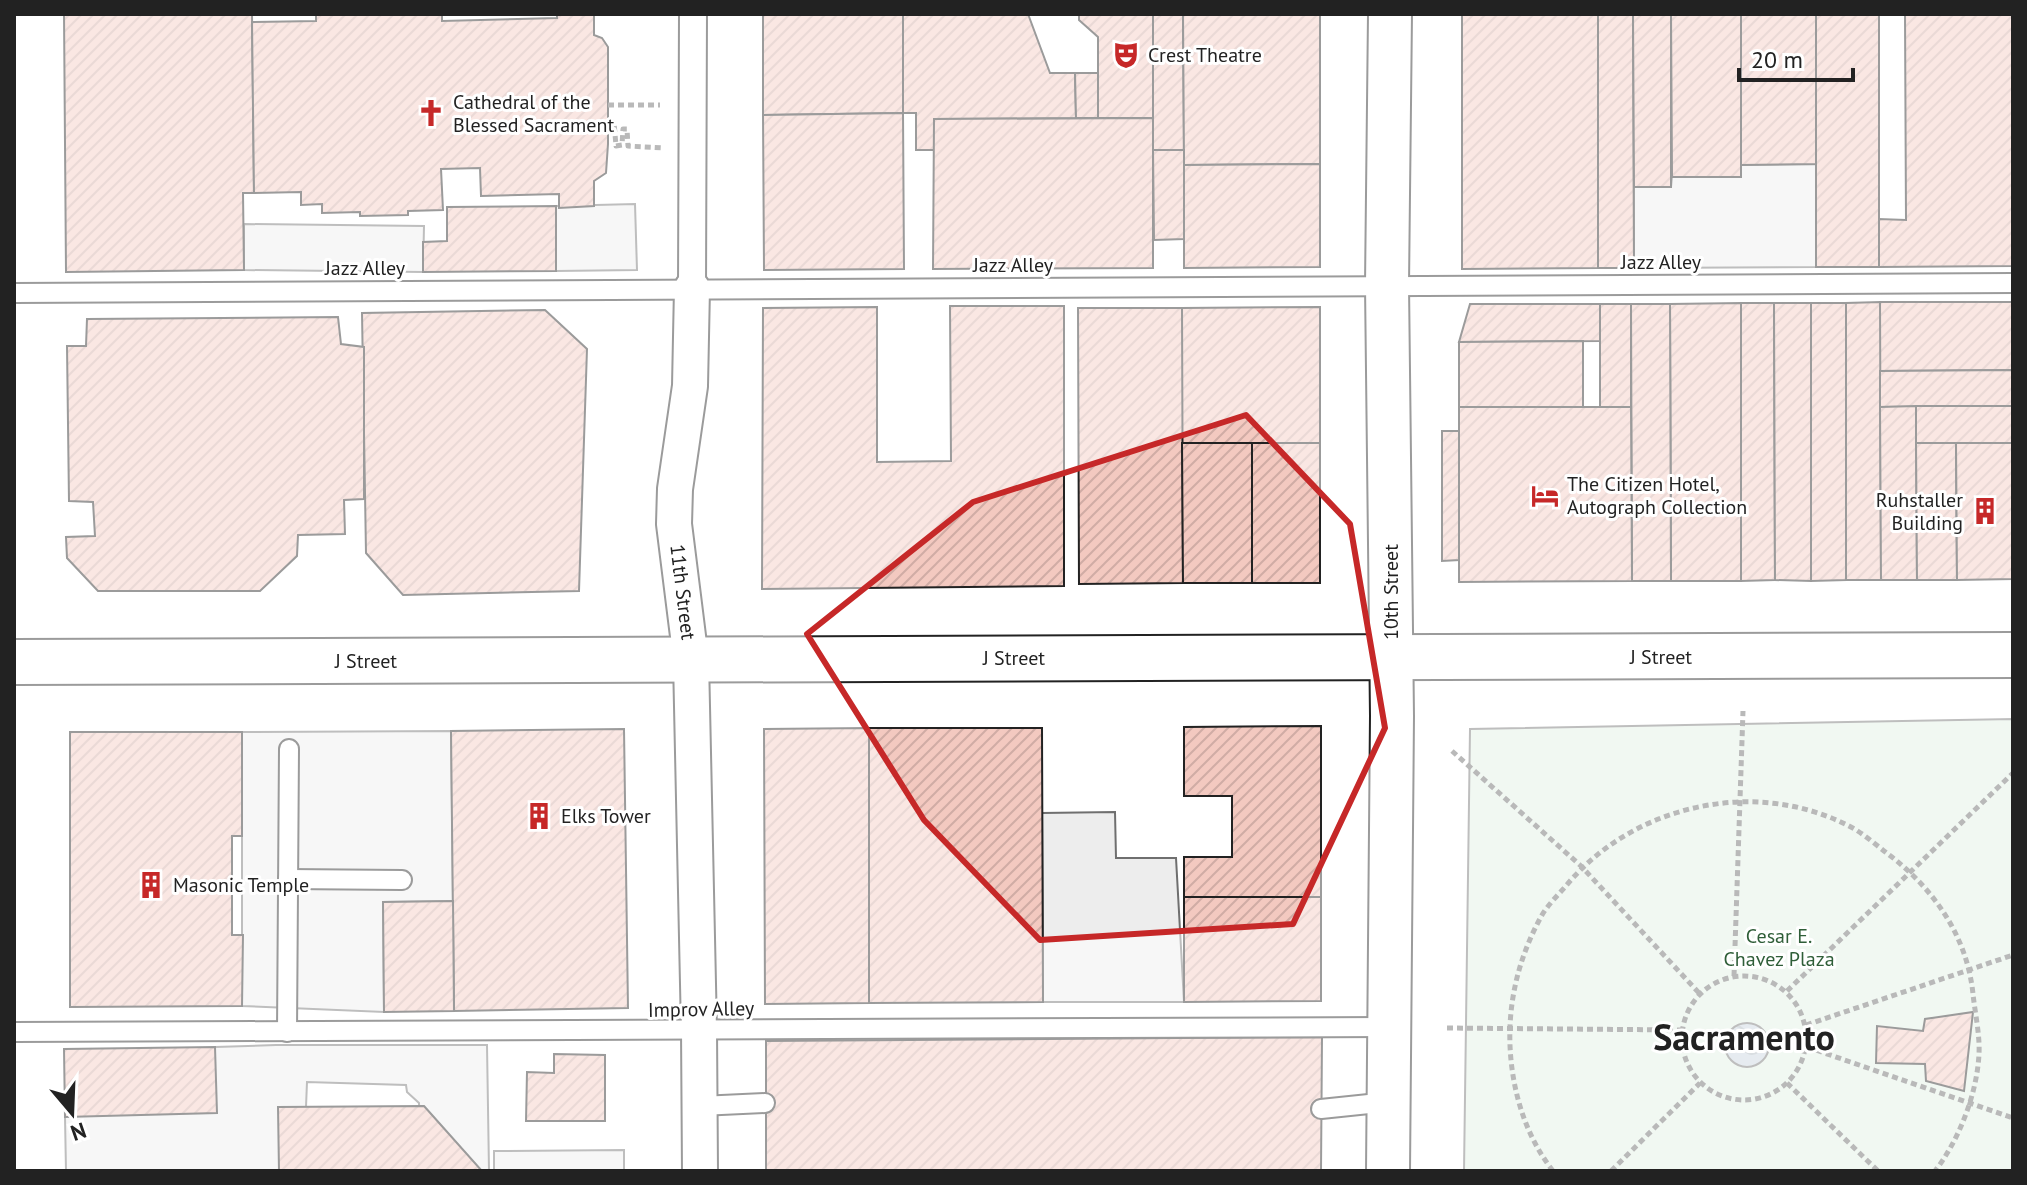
<svg xmlns="http://www.w3.org/2000/svg" width="2027" height="1185" viewBox="0 0 2027 1185" font-family="'PT Sans',sans-serif">
  <defs>
    <pattern id="water-waves" width="16" height="10" patternUnits="userSpaceOnUse" patternTransform="scale(2)"><rect width="16" height="10" fill="#c7d3dd"/><path d="M0 5q4-4 8 0t8 0" fill="none" stroke="#abb5bd"/></pattern>
    <pattern id="building-hatch" width="6" height="6" patternUnits="userSpaceOnUse" patternTransform="scale(2)"><rect width="6" height="6" fill="#f3c9c0"/><path d="M-1 1l2-2M0 6l6-6M5 7l2-2" fill="none" stroke="#d0aca5"/></pattern>
  </defs>
  <rect width="100%" height="100%" fill="#fff"/>
  <polygon fill="#e0efe3" stroke="#6f6f6f" stroke-width="2" points="2013,719 2013,1171 1464,1171 1470,729"/>
  <g fill="#ededed" stroke="#6f6f6f" stroke-width="2">
    <polygon points="1816,164 1816,267 1634,268 1634,187 1671,187 1672,177 1741,177 1741,165"/>
    <polygon points="635,204 637,270 556,271 556,206"/>
    <polygon points="244,224 424,226 423,272 244,270"/>
    <polygon points="451,731 453,901 383,902 384,1012 242,1006 242,732"/>
    <polygon points="1115,812 1116,858 1176,858 1184,1002 1043,1002 1042,813"/>
    <polygon points="276,1045 487,1045 489,1171 451,1171 420,1139 419,1103 407,1092 406,1085 307,1082 306,1107 279,1171 66,1171 65,1117 215,1047"/>
    <polygon points="624,1150 624,1171 494,1171 494,1151"/>
  </g>
  <circle fill="url(#water-waves)" stroke="#6f6f6f" stroke-width="2" cx="1747" cy="1045" r="22"/>
  <g fill="url(#building-hatch)" stroke="#222" stroke-width="2">
    <polygon points="64,14 252,14 254,193 243,193 244,270 66,272"/>
    <polygon points="316,14 442,14 442,21 557,18 557,14 594,14 594,35 602,38 608,47 608,144 606,173 594,181 594,206 559,208 559,194 481,196 480,168 441,169 443,210 408,211 408,215 360,216 360,212 322,213 322,204 301,205 301,192 254,193 252,22 316,21"/>
    <polygon points="763,14 903,14 903,113 763,115"/>
    <polygon points="903,14 1028,14 1050,73 1075,73 1076,118 934,119 934,150 916,150 916,113 903,113"/>
    <polygon points="1079,14 1153,14 1153,118 1098,118 1098,37 1079,20"/>
    <polygon points="1153,14 1183,14 1184,150 1153,150"/>
    <polygon points="1183,14 1320,14 1320,164 1184,165"/>
    <polygon points="1462,14 1598,14 1598,268 1462,269"/>
    <polygon points="1598,14 1633,14 1634,268 1598,268"/>
    <polygon points="1633,14 1671,14 1671,187 1634,187"/>
    <polygon points="1671,14 1741,14 1741,177 1672,177"/>
    <polygon points="1741,14 1816,14 1816,164 1741,165"/>
    <rect x="1816" y="14" width="63" height="253"/>
    <polygon points="1905,14 2013,14 2013,266 1879,267 1879,219 1906,220"/>
    <polygon points="1075,73 1098,73 1098,118 1076,118"/>
    <polygon points="903,113 904,269 764,270 763,115"/>
    <polygon points="1153,118 1153,268 933,269 934,119"/>
    <polygon points="1153,150 1184,150 1184,239 1154,240"/>
    <polygon points="1320,164 1320,267 1184,268 1184,165"/>
    <polygon points="556,206 556,271 423,272 423,242 447,241 447,207"/>
    <polygon points="1880,302 2013,302 2013,370 1880,371"/>
    <polygon points="1880,302 1881,580 1846,580 1846,303"/>
    <polygon points="1741,303 1741,581 1671,581 1670,304"/>
    <polygon points="1741,303 1774,303 1775,580 1741,581"/>
    <polygon points="1774,303 1811,303 1811,581 1775,580"/>
    <polygon points="1811,303 1846,303 1846,580 1811,581"/>
    <polygon points="1470,304 1600,304 1600,341 1459,342"/>
    <rect x="1600" y="304" width="31" height="103"/>
    <polygon points="1631,304 1670,304 1671,581 1632,581"/>
    <polygon points="950,306 1064,306 1064,586 762,589 763,308 877,307 877,462 951,461"/>
    <polygon points="1320,307 1320,443 1182,443 1182,308"/>
    <polygon points="1078,308 1182,308 1183,583 1079,584"/>
    <polygon points="545,310 587,349 579,591 403,595 366,553 362,313"/>
    <polygon points="338,317 341,344 364,347 364,499 344,500 345,534 298,535 297,556 260,591 98,591 67,558 66,537 95,536 93,502 69,501 67,346 86,346 87,319"/>
    <polygon points="1583,341 1583,407 1459,407 1459,342"/>
    <polygon points="2013,370 2013,406 1880,407 1880,371"/>
    <polygon points="1916,406 1917,580 1881,580 1880,407"/>
    <rect x="1916" y="406" width="97" height="37"/>
    <polygon points="1459,407 1631,407 1632,581 1459,582"/>
    <polygon points="1442,431 1459,431 1459,560 1442,561"/>
    <polygon points="1182,443 1252,443 1252,583 1183,583"/>
    <rect x="1252" y="443" width="68" height="140"/>
    <polygon points="1916,443 1956,443 1957,580 1917,580"/>
    <polygon points="1956,443 2013,443 2013,579 1957,580"/>
    <polygon points="1321,726 1321,897 1184,897 1184,857 1232,857 1232,796 1184,796 1184,727"/>
    <polygon points="869,728 869,1003 765,1004 764,729"/>
    <polygon points="869,728 1042,728 1043,1002 869,1003"/>
    <polygon points="624,729 628,1008 454,1011 451,731"/>
    <polygon points="70,732 242,732 242,836 232,836 232,935 243,935 242,1006 70,1007"/>
    <polygon points="1184,897 1321,897 1321,1001 1184,1002"/>
    <polygon points="453,901 454,1011 384,1012 383,902"/>
    <polygon points="1973,1012 1964,1091 1926,1081 1925,1064 1876,1063 1877,1026 1923,1031 1925,1019"/>
    <polygon points="1322,1037 1321,1171 766,1171 766,1041"/>
    <polygon points="215,1047 217,1113 65,1117 64,1049"/>
    <polygon points="554,1054 605,1055 605,1121 526,1121 527,1072 554,1073"/>
    <polygon points="424,1106 482,1171 279,1171 278,1107"/>
  </g>
  <g fill="none" stroke-linecap="round" stroke-linejoin="round">
    <g stroke="#222" stroke-width="22">
      <g id="service">
        <polyline points="14,293 2013,283"/>
        <polyline points="288,879 402,880"/>
        <polyline points="14,1032 1388,1027"/>
        <polyline points="287,1032 289,749"/>
        <polyline points="700,1106 765,1103"/>
        <polyline points="1321,1109 1388,1102"/>
      </g>
    </g>
    <g stroke="#222" stroke-width="30">
      <polyline id="pedestrian" points="692,288 693,14"/>
    </g>
    <g stroke="#222" stroke-width="38">
      <polyline id="minor" points="692,288 690,386 675,489 674,524 691,660 699,1030 700,1171"/>
    </g>
    <g stroke="#222" stroke-width="46">
      <polyline id="tertiary" points="1388,1171 1392,716 1387,285 1390,14"/>
    </g>
    <g stroke="#222" stroke-width="48">
      <polyline id="primary" points="14,662 2013,655"/>
    </g>
    <g stroke="#646464" stroke-width="5" stroke-dasharray="6 4" stroke-linecap="butt">
      <polyline points="608,105 660,105"/>
      <polyline points="608,122 614,122 616,146 622,145 623,129 627,129 628,146 664,148"/>
      <polyline points="1452,751 1581,866 1700,994"/>
      <circle cx="1744" cy="1038" r="62"/>
      <polyline points="1734,976 1743,711"/>
      <polyline points="1787,991 2013,773"/>
      <polyline points="1806,1025 2013,955"/>
      <polyline points="1447,1028 1682,1030"/>
      <polyline points="1807,1047 2013,1118"/>
      <polyline points="1787,1083 1878,1171"/>
      <path d="M1553 1171C1528 1139 1515 1100 1511 1060 1506 1009 1517 960 1542 915 1548 905 1557 896 1565 887 1632 805 1754 777 1849 826 1863 833 1876 845 1888 854 1934 889 1967 936 1973 994 1975 1013 1980 1035 1979 1054 1977 1094 1959 1140 1935 1171"/>
      <polyline points="1611,1171 1700,1083"/>
    </g>
    <use href="#service" stroke="#fff" stroke-width="18"/>
    <use href="#pedestrian" stroke="#fff" stroke-width="26"/>
    <use href="#minor" stroke="#fff" stroke-width="34"/>
    <use href="#tertiary" stroke="#fff" stroke-width="42"/>
    <use href="#primary" stroke="#fff" stroke-width="44"/>
  </g>
  <path d="M0 0H2027V1185H0ZM1246 415 1350 524 1385 728 1293 924 1040 940 924 820 807 634 973 502Z" fill="#fff" fill-opacity=".55" fill-rule="evenodd"/>
  <path fill="none" stroke="#c62828" stroke-width="6" stroke-linejoin="round" d="M1246 415 1350 524 1385 728 1293 924 1040 940 924 820 807 634 973 502Z"/>
  <defs>
    <g id="theatre-bare" transform="scale(2.16)"><path d="M-5-5.5Q0-4 5-5.5V0Q5 5 0 6Q-5 5-5 0ZM-3.3-2.5H-1v1.5H-3.3ZM1-2.5H3.3v1.5H1ZM-2.8 1Q0 5.5 2.8 1Z" fill="#c62828" stroke="#fff" stroke-width="2.5" paint-order="stroke"/></g>
    <g id="church-bare" transform="scale(2.16)"><path d="M-1.2-6h2.4v3.5h3.3v2.4h-3.3V6h-2.4V-.1h-3.3v-2.4h3.3Z" fill="#c62828" stroke="#fff" stroke-width="2.5" paint-order="stroke"/></g>
    <g id="hotel-bare" transform="scale(2.16)"><path d="M-6-4.5h1.5V1H6V5H4.5V3h-9V5H-6ZM-4 0a1.8 1.8 0 1 1 3.6 0ZM.5 0V-2.5h3Q6-2.5 6 0Z" fill="#c62828" stroke="#fff" stroke-width="2.5" paint-order="stroke"/></g>
    <g id="building-bare" transform="scale(2.16)"><path d="M-4-6H4V6H1V3H-1V6H-4ZM-2.5-4.3h1.7v1.8h-1.7ZM.8-4.3h1.7v1.8H.8ZM-2.5-1h1.7V.8h-1.7ZM.8-1h1.7V.8H.8Z" fill="#c62828" stroke="#fff" stroke-width="2.5" paint-order="stroke"/></g>
  </defs>
  <g fill-rule="evenodd">
    <use href="#theatre-bare" x="1126" y="55"/>
    <use href="#church-bare" x="431" y="113"/>
    <use href="#hotel-bare" x="1545" y="496"/>
    <use href="#building-bare" x="1985" y="511"/>
    <use href="#building-bare" x="539" y="816"/>
    <use href="#building-bare" x="151" y="885"/>
  </g>
  <g text-anchor="middle" stroke-width="6" stroke-linejoin="round" paint-order="stroke">
    <g font-size="20" fill="#222" stroke="#fff" text-anchor="start">
      <text x="1148" y="62">Crest Theatre</text>
      <text x="453" y="109">Cathedral of the<tspan x="453" dy="23">Blessed Sacrament</tspan></text>
      <text x="1567" y="491">The Citizen Hotel,<tspan x="1567" dy="23">Autograph Collection</tspan></text>
      <text x="1963" y="507" text-anchor="end">Ruhstaller<tspan x="1963" dy="23">Building</tspan></text>
      <text x="561" y="823">Elks Tower</text>
      <text x="173" y="892">Masonic Temple</text>
    </g>
    <g font-size="20" fill="#222" stroke="#fff">
      <text x="1661" y="269">Jazz Alley</text>
      <text x="1013" y="272">Jazz Alley</text>
      <text x="365" y="275">Jazz Alley</text>
      <text transform="translate(683 592) rotate(83)" y="7">11th Street</text>
      <text transform="translate(1391 592) rotate(-90)" y="7">10th Street</text>
      <text x="1661" y="664">J Street</text>
      <text x="1014" y="665">J Street</text>
      <text x="366" y="668">J Street</text>
      <text transform="translate(701 1009) rotate(-1)" y="7">Improv Alley</text>
    </g>
    <g font-size="20" fill="#2f5e38" stroke="#fff">
      <text x="1779" y="943">Cesar E.<tspan x="1779" dy="23">Chavez Plaza</tspan></text>
    </g>
    <g font-size="36" font-weight="bold" fill="#222" stroke="#fff">
      <text x="1744" y="1050">Sacramento</text>
    </g>
  </g>
  <rect width="2027" height="1185" fill="none" stroke="#222222" stroke-width="32"/>
  <g transform="translate(72 1113) rotate(161)" stroke="#ffffff" stroke-width="6" paint-order="stroke">
  <path d="M0-6L14 30L0 20L-14 30Z" fill="#222222"/>
  <text y="-12" font-size="22" font-weight="bold" text-anchor="middle" fill="#222222">N</text>
  </g>
  <path d="M1739 68v12h114v-12" fill="none" stroke="#222222" stroke-width="4"/>
  <text x="1751" y="68" font-size="24" fill="#222222" stroke="#ffffff" stroke-width="6" paint-order="stroke">20 m</text>
</svg>
